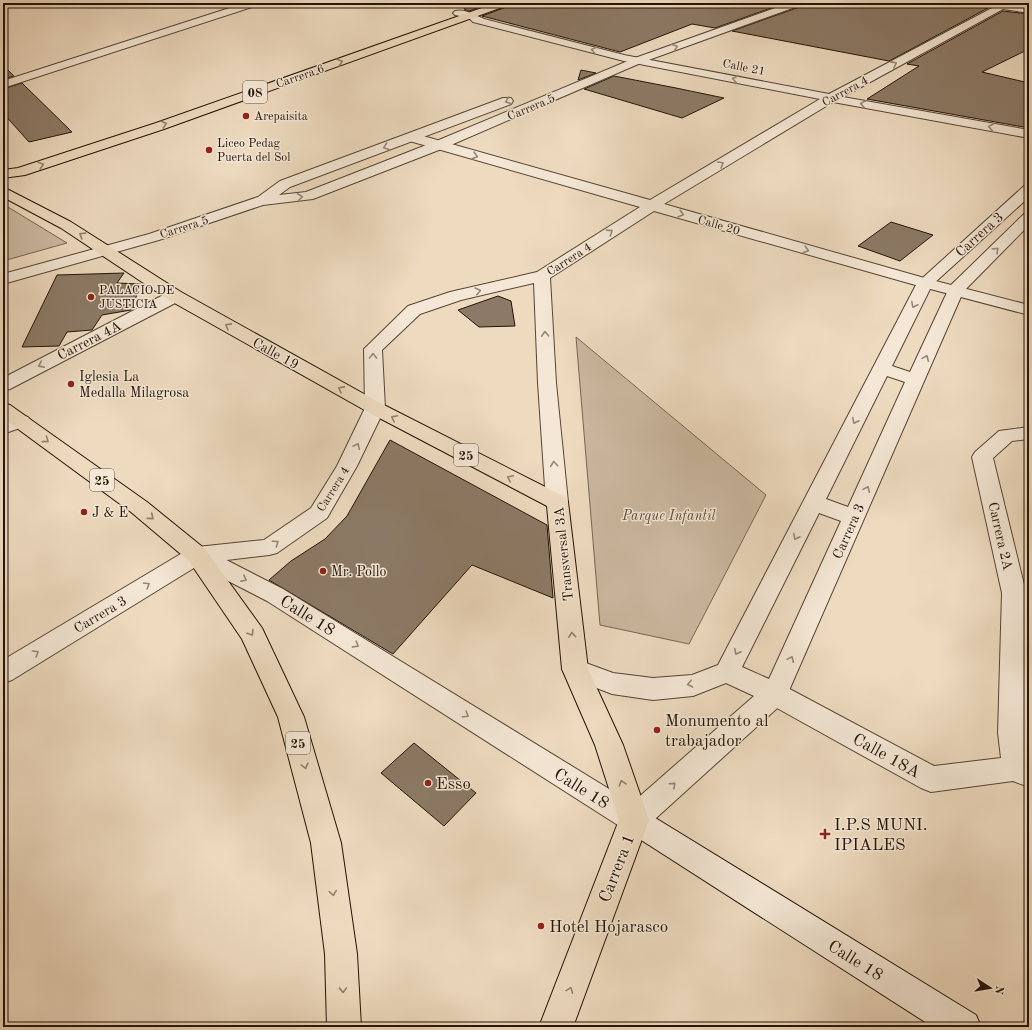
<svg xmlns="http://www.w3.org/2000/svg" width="1032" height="1030" viewBox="0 0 1032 1030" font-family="'Old Standard TT',serif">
  <rect width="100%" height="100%" fill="#eedabf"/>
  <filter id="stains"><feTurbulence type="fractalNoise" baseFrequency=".005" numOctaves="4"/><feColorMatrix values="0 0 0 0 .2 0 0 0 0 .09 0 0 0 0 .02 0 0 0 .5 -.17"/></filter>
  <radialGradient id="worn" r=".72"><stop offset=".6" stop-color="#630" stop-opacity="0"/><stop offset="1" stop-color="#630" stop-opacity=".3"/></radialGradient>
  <g fill="#cbb8a0" stroke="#766653">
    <polygon points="3,204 67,243 3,261"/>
    <polygon points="576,337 766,495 689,644 600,625"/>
  </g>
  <g fill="#8c7a66" stroke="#221306">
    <polygon points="465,3 491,3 469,11 464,9"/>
    <polygon points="512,3 785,3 715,28 692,24 620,52 482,16 509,6"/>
    <polygon points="804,3 951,3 988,8 889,61 732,31 802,6"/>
    <polygon points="1003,11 1029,14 1029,49 982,72 1029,83 1029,128 867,99 919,66 907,64"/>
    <polygon points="3,65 14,76 3,79"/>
    <polygon points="581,70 596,73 578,80"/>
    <polygon points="614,76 676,88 724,98 682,118 584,89"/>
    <polygon points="22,83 72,132 29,142 3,113 3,89"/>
    <polygon points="891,222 933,235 900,261 858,246"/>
    <polygon points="124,273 117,283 141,284 131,310 102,315 92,330 67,332 59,346 22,347 57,275"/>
    <polygon points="498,296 511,301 515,326 479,327 458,310"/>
    <polygon points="390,440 547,525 553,598 472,565 393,654 269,580 291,561 325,539 347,516"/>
    <polygon points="414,743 476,793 444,826 381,773"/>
  </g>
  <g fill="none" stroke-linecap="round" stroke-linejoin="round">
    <g stroke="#554534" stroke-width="2">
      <g id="minor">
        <polygon points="245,3 260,3 258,5 3,88 3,81"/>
        <path d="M990 3H1013L1012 5 1029 7V13L1003 9 843 97 1029 130V138L833 102 664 204 928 279 1029 305V315L919 286 654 211 550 278 556 383 568 502 565 507 557 509 549 507 546 502 538 383 534 283 461 300 420 314 382 350 385 408 357 466 327 518 277 553 269 555 202 563 12 680 3 683V660L189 549 197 547 264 540 311 508 337 466 365 408 364 349 408 306 450 292 537 272 640 207 406 140 405 137 406 134H416L650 200 820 99 624 61 473 22 469 18 455 15 453 13 455 11C466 8 477 17 488 20L624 55 829 94 992 8 988 5Z"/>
        <polygon points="175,291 181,292 183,296 181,300 10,389 3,391 3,378 169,292"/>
        <polygon points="21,415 28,417 31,421 28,425 3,434 3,421"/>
        <polygon points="1029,427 1029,439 1012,441 993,458 1026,593 1026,733 1029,759 1029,787 1013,781 931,792 921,788 766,702 762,694 766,686 775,683 784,686 934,766 1001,758 998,733 1002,593 972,457 975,452 999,431"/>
      </g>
    </g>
    <g stroke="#554534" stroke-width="2">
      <g id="tertiary">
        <polygon points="789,3 803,3 801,5 643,62 444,148 313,199 263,205 159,240 3,284 3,274 149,234 258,197 280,181 503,98 511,98 513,101 511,104 290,187 279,195 306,192 434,142 635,58"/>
        <path d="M1029 185V197L932 285 892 366 910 372 950 286 1024 214 1029 213V225L963 292 784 702 644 829 634 833 624 829 267 601 189 561 186 555 189 549 197 547 205 549 283 589 632 803 754 696 726 683 693 696 653 700 612 694 566 676 562 669 566 662 575 659 613 673 653 678 692 675 718 665 917 283 1024 186ZM887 376 905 382 848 507 826 499ZM819 513 841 521 769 679 742 667Z"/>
      </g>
    </g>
    <g stroke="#221306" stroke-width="2">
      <polygon id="secondary" points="634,807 644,811 976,1015 981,1027 933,1027 624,829 619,820 624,811"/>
    </g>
    <g stroke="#221306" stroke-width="2">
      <g id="primary">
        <polygon points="496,3 510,3 508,5 164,129 25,175 3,178 3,170 18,168 156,123"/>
        <polygon points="3,187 71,222 181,292 382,404 565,497 568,502 588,669 623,745 649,820 573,1027 539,1027 619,820 595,745 562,669 547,506 368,412 169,300 61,228 3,197"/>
        <polygon points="3,403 10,405 147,502 205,549 262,628 304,717 341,843 357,954 361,1027 327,1027 325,954 311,843 278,717 242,639 189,561 131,512 3,418"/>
      </g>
    </g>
    <use href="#minor" fill="#f4e7d5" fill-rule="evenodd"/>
    <use href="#tertiary" fill="#f4e7d5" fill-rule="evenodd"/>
    <use href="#secondary" fill="#f4e7d5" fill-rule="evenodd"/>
    <use href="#primary" fill="#eedabf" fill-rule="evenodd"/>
  </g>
  <defs><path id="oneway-chevron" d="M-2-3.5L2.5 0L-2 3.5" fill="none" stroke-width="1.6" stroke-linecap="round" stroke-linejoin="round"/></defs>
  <g stroke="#968878">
    <use href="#oneway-chevron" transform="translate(675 47) rotate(-20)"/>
    <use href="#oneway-chevron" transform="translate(594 50) rotate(-166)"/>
    <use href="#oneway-chevron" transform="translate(894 64) rotate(-28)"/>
    <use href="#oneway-chevron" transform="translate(735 79) rotate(-169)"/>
    <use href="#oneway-chevron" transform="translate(508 101) rotate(159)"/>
    <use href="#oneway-chevron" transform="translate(863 104) rotate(-170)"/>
    <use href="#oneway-chevron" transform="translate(991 127) rotate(-170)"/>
    <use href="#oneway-chevron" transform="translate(386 147) rotate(160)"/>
    <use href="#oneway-chevron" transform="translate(475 156) rotate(16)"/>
    <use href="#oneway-chevron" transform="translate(721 164) rotate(-31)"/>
    <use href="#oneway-chevron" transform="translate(300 197) rotate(-6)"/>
    <use href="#oneway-chevron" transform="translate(681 214) rotate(16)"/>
    <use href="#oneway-chevron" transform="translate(610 232) rotate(-33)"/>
    <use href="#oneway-chevron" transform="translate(806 250) rotate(16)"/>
    <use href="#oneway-chevron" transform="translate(996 250) rotate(-45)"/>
    <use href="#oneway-chevron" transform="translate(478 291) rotate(-13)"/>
    <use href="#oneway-chevron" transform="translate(914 305) rotate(117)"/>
    <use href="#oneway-chevron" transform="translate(545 334) rotate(-93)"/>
    <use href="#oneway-chevron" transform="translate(373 356) rotate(-89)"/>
    <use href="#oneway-chevron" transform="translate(926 358) rotate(-66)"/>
    <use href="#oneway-chevron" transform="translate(41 365) rotate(153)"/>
    <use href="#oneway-chevron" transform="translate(855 421) rotate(117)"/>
    <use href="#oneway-chevron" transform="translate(357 446) rotate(-64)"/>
    <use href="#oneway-chevron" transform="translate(554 464) rotate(-95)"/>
    <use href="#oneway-chevron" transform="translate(867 489) rotate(-66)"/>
    <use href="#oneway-chevron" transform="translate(796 537) rotate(117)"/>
    <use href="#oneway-chevron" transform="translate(276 543) rotate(-34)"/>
    <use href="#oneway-chevron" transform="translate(244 579) rotate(27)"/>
    <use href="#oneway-chevron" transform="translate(147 585) rotate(-31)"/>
    <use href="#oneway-chevron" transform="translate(356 645) rotate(32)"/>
    <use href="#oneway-chevron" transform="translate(737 652) rotate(117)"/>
    <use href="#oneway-chevron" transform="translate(36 653) rotate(-31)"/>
    <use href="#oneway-chevron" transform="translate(791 659) rotate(-66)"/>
    <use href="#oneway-chevron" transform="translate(690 684) rotate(169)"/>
    <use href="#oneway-chevron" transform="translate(466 715) rotate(32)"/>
    <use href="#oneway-chevron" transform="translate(673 785) rotate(-42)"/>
  </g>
  <g stroke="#92806c">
    <use href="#oneway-chevron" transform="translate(340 62) rotate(-19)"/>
    <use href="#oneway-chevron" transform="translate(164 124) rotate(-19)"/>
    <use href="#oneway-chevron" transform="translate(41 165) rotate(-18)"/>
    <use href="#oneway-chevron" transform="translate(82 235) rotate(-148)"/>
    <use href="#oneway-chevron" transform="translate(228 326) rotate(-151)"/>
    <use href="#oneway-chevron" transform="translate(341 389) rotate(-151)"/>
    <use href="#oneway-chevron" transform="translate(394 418) rotate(-153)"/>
    <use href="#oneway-chevron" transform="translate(46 440) rotate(36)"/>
    <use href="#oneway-chevron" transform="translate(510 478) rotate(-153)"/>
    <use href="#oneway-chevron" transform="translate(151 517) rotate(40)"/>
    <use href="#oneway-chevron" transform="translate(251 633) rotate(58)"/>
    <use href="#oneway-chevron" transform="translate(572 635) rotate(-96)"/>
    <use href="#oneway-chevron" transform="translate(305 766) rotate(75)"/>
    <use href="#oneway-chevron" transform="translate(622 783) rotate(-108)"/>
    <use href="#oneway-chevron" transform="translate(333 893) rotate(82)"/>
    <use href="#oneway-chevron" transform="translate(343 990) rotate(88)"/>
    <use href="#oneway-chevron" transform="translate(570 990) rotate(-69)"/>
  </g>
  <g fill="#8f2418" stroke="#f4e7d5" stroke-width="1.5">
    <circle cx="246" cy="116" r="4"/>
    <circle cx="209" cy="150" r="4"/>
    <circle cx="91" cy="297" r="4"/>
    <circle cx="71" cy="384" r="4"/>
    <circle cx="84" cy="512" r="4"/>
    <circle cx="323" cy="571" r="4"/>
    <circle cx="657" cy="730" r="4"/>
    <circle cx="428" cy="783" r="4"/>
    <path d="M823 828h4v4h4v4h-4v4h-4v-4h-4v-4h4z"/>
    <circle cx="541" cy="926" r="4"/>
  </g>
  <g text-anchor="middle" stroke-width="3" stroke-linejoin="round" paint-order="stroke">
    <g font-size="12" fill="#221306" stroke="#f4e7d5">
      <text transform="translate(744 67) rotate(11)" y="4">Calle 21</text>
      <text transform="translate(300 76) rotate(-19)" y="4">Carrera 6</text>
      <text transform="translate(845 91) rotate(-29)" y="4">Carrera 4</text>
      <text transform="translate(531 107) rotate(-23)" y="4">Carrera 5</text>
      <text transform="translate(719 225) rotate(16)" y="4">Calle 20</text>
      <text transform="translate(184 227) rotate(-18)" y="4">Carrera 5</text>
      <text transform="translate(569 259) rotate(-33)" y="4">Carrera 4</text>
      <text transform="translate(333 489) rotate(-58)" y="4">Carrera 4</text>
    </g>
    <g font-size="12" fill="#221306" stroke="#f4e7d5" text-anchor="start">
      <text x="254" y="120">Arepaisita</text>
      <text x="217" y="147">Liceo Pedag<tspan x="217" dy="14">Puerta del Sol</tspan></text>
      <text x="99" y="294">PALACIO DE<tspan x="99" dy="14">JUSTICIA</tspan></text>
    </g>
    <g fill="#f4e7d5" stroke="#615344" stroke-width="1">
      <rect x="243" y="81" width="24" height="22" rx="3"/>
      <rect x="454" y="444" width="24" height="22" rx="3"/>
      <rect x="90" y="469" width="24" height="22" rx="3"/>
      <rect x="286" y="732" width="24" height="22" rx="3"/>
    </g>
    <g font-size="13" font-weight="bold" fill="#221306">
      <text x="255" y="97">08</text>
      <text x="466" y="460">25</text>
      <text x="102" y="485">25</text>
      <text x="298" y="748">25</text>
    </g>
    <g font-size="14" fill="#221306" stroke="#f4e7d5">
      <text transform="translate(979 234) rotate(-42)" y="5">Carrera 3</text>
      <text transform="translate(89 340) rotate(-27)" y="5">Carrera 4A</text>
      <text transform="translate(276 353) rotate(29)" y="5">Calle 19</text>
      <text transform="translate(848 531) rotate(-66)" y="5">Carrera 3</text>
      <text transform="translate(1001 536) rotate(77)" y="5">Carrera 2A</text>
      <text transform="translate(563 554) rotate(-96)" y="5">Transversal 3A</text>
      <text transform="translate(100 614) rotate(-31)" y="5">Carrera 3</text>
    </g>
    <g font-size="14" fill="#221306" stroke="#f4e7d5" text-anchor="start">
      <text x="79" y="381">Iglesia La<tspan x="79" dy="16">Medalla Milagrosa</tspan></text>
      <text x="92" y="517">J &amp; E</text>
      <text x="331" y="576">Mr. Pollo</text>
    </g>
    <g font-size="14" font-style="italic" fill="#5d4d3c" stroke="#f4e7d5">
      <text x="669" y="520">Parque Infantil</text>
    </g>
    <g font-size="17" fill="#221306" stroke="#f4e7d5">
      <text transform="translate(308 615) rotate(32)" y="6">Calle 18</text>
      <text transform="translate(887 755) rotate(29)" y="6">Calle 18A</text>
      <text transform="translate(582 788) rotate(32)" y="6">Calle 18</text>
      <text transform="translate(616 868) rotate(-69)" y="6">Carrera 1</text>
      <text transform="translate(856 960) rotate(32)" y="6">Calle 18</text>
    </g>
    <g font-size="17" fill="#221306" stroke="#f4e7d5" text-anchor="start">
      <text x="665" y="726">Monumento al<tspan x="665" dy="20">trabajador</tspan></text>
      <text x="436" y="789">Esso</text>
      <text x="834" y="830">I.P.S MUNI.<tspan x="834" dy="20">IPIALES</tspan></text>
      <text x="549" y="932">Hotel Hojarasco</text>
    </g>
  </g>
  <rect width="1032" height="1030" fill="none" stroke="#eedabf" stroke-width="16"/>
  <rect x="4" y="4" width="1024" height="1022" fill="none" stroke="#221306" stroke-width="2"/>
  <rect x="8" y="8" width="1016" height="1014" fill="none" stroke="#221306"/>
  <g transform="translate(990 988) rotate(102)" stroke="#f4e7d5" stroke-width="3" paint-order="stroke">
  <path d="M0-3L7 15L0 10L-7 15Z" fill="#221306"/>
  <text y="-6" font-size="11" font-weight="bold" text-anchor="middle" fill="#221306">N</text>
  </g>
  <rect width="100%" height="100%" filter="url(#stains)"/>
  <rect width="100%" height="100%" fill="url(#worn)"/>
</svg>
